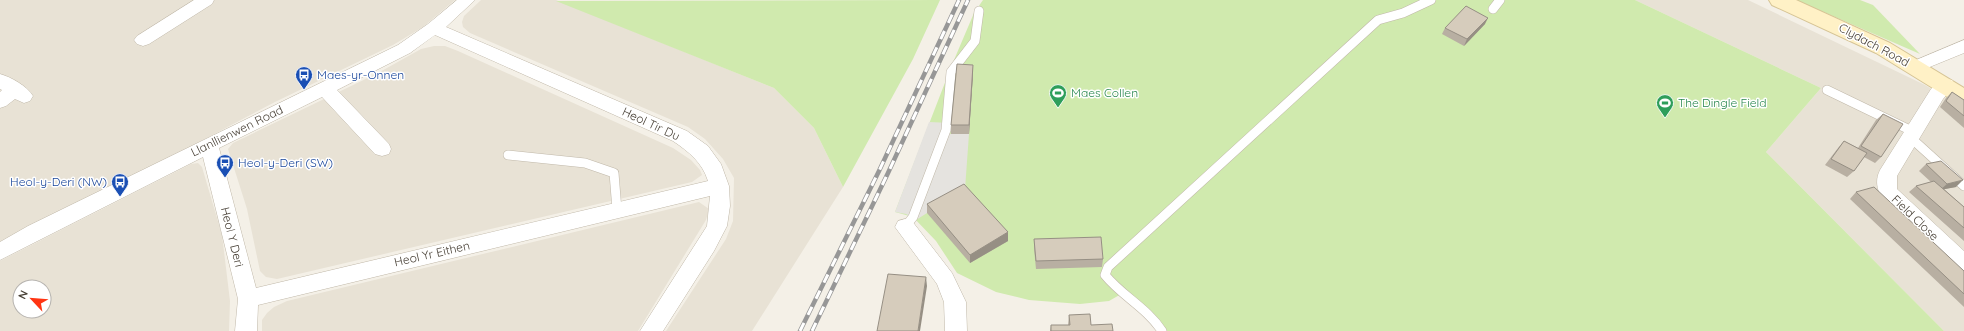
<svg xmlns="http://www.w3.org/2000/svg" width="1964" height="331" viewBox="0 0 1964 331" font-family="Quicksand,sans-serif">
  <rect width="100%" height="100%" fill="#f4f0e7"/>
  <g fill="#e8e2d5" fill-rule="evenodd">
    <polygon points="0,0 455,0 423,27 393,45 275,102 0,247"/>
    <polygon points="481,0 556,0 774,88 814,128 843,187 752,331 666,331 726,239 733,221 734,178 723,159 705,139 688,127 470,33 463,27 462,22 464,16"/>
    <polygon points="1635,0 1748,0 1925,85 1956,104 1964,110 1964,331 1944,331 1766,152 1821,88"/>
    <polygon points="434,46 445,46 458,51 673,148 691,160 700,170 702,175 692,182 277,279 266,277 260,271 247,209 228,149 233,143 378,73 421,49"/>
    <path d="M198 163 202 167 222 235 230 301 229 331H0V261L191 164ZM20 287H44V311H20Z"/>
    <polygon points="699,202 709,209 706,220 638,331 262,331 262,320 267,313 274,307 287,301"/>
  </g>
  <g fill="#d0eaae">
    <polygon points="940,0 913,59 843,187 814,128 774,88 556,1"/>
    <polygon points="983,0 1635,0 1821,88 1766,152 1944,331 1162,331 1123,293 1109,301 1080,304 1029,300 996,292 957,273 936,241 913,217 895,212 951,67 974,13"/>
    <polygon points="1796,0 1860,0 1873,5 1920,54"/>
  </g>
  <polygon fill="#e5e3df" points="929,122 951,123 950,134 969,134 965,189 916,220 906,214 895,212"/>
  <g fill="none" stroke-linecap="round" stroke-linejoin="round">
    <g stroke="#c0b8a9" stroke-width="10">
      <g id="service">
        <polyline points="1493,9 1500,0"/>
        <polyline points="1827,90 1914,132"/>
        <polyline points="1911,138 1964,186"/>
        <polyline points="508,155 585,163 614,173 617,210"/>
        <polyline points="905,227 913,217 946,130 951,72 975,41 979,11"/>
        <path d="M1162 331C1147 308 1122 296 1105 275L1108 267 1378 20 1403 13 1431 0"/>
      </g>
    </g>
    <g stroke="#c0b8a9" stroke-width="1">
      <g id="minor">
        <polygon points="194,0 214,0 212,4 149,44 143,46 137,44 134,40 137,36"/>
        <path d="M457 0H475L446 27 687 131 708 146 721 164 729 186 730 206 727 226 714 251 663 331H640L707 226 710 196 258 305 257 331H235L238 299 203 157 0 260V242L28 226 398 45 428 24ZM435 35 673 141C689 152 702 162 708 181L256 288 219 148 322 97 375 154 382 156 389 154 391 149 389 144 337 90 410 53Z"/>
        <polygon points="1964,40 1964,53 1915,73 1909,71 1906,67 1909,63"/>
        <path d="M0 74C11 77 27 86 33 96L30 101 24 103 15 99 6 106 0 108V92L2 90 0 89Z"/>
        <path d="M1946 79 1952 80 1955 85 1943 99 1897 176V189L1964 251V272L1957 270 1885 203C1878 193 1874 182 1880 170L1931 89 1940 80Z"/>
        <polygon points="905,219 912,221 952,273 966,302 967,331 945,331 944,302 937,284 895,227 898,221"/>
      </g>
    </g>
    <g stroke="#d6c495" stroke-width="2">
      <polygon id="secondary" points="1769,0 1796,0 1890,43 1964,88 1964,106 1957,103 1876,53 1772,5"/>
    </g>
    <use href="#service" stroke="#fff" stroke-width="9"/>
    <use href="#minor" fill="#fff" fill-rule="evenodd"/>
    <use href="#secondary" fill="#fff1c6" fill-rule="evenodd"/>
    <g stroke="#979797" stroke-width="4.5">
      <g id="rail">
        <polyline points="800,331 879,171 959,0"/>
        <polyline points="812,331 888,173 968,0"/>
      </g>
    </g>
    <use href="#rail" stroke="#fff" stroke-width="3" stroke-dasharray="9" stroke-linecap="butt"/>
  </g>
  <g fill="#b8afa2">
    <polygon points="1485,24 1464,46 1442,34 1445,28"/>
    <polygon points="973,65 973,74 969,134 951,134 951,125"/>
    <polygon points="1952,92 1964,100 1964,128 1940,107 1946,98"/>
    <polygon points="1883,114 1881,157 1875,163 1864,157 1854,171 1847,177 1825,165 1838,148 1844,141 1858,148 1876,120"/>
    <polygon points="1926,164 1956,187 1944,189 1964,207 1964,241 1909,192 1916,186 1931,182 1919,171"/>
    <polygon points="1856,192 1964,271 1964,307 1850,199"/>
    <polygon points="927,204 1008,232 1008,241 970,263 927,213"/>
    <polygon points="1034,239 1103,259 1102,267 1036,269 1034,248"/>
    <polygon points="1069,315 1091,325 1113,331 1050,331 1051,325 1068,325"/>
  </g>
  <g fill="#968f84">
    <polygon points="1488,18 1485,24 1464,46 1467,39"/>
    <polygon points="973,65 973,74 969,134 969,125"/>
    <polygon points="1963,180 1956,187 1940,190 1947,184"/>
    <polygon points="1008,232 1008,241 970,263 970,255"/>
    <polygon points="926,277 927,286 920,331 918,331"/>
  </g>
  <g fill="#d6ccbc" stroke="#968f84">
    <polygon points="1466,6 1488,18 1467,39 1445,28"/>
    <polygon points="957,64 973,65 969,125 951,125"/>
    <polygon points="1952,92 1964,100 1964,116 1946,101"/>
    <polygon points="1883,114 1903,124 1881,157 1861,146"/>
    <polygon points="1844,141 1867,153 1854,171 1831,159"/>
    <polygon points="1941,161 1963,180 1947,184 1926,164"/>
    <polygon points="1934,181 1964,207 1964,228 1916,186"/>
    <polygon points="964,184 1008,232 970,255 927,204"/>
    <polygon points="1874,187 1964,271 1964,294 1856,192"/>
    <polygon points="1101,237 1103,259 1036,261 1034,239"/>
    <polygon points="888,274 926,277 918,331 877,331"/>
    <polygon points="1090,314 1091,325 1112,324 1113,331 1051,331 1051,325 1070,325 1069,315"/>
  </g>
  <defs>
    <g id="bus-pin" transform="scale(0.9)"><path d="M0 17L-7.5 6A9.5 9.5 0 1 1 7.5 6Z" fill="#1a4fb4" stroke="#fff"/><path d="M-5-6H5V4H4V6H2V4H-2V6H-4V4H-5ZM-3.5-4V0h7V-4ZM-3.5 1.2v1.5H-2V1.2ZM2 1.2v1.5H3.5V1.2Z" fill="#fff"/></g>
    <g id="stadium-pin" transform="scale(0.9)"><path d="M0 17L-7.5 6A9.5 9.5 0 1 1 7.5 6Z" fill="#2e9e5b" stroke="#fff"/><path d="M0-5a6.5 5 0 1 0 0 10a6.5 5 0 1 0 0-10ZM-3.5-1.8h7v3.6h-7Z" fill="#fff"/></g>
  </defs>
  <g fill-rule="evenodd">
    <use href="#bus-pin" x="304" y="75"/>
    <use href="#stadium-pin" x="1058" y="93"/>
    <use href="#stadium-pin" x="1665" y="103"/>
    <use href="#bus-pin" x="225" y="163"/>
    <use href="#bus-pin" x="120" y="182"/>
  </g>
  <g text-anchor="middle" stroke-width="3" stroke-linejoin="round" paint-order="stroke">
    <g font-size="12" fill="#484036" stroke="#fff">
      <text transform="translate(1874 45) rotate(28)" y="4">Clydach Road</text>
      <text transform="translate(651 124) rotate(25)" y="4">Heol Tir Du</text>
      <text transform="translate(237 131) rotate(-26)" y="4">Llanllienwen Road</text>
      <text transform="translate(1915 218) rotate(44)" y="4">Field Close</text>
      <text transform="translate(232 237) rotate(76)" y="4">Heol Y Deri</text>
      <text transform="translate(432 254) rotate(-13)" y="4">Heol Yr Eithen</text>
    </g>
    <g font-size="12" fill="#164399" stroke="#fff" text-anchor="start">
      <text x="317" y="79">Maes-yr-Onnen</text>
      <text x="238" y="167">Heol-y-Deri (SW)</text>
      <text x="107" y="186" text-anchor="end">Heol-y-Deri (NW)</text>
    </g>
    <g font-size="12" fill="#27864d" stroke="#fff" text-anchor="start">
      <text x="1071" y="97">Maes Collen</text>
      <text x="1678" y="107">The Dingle Field</text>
    </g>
  </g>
  <g transform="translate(32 299) rotate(296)"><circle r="19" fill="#ffffff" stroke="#b6b3af"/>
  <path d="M0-3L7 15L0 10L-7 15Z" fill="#ff3513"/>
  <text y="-6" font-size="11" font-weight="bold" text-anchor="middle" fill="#484036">N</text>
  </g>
</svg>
